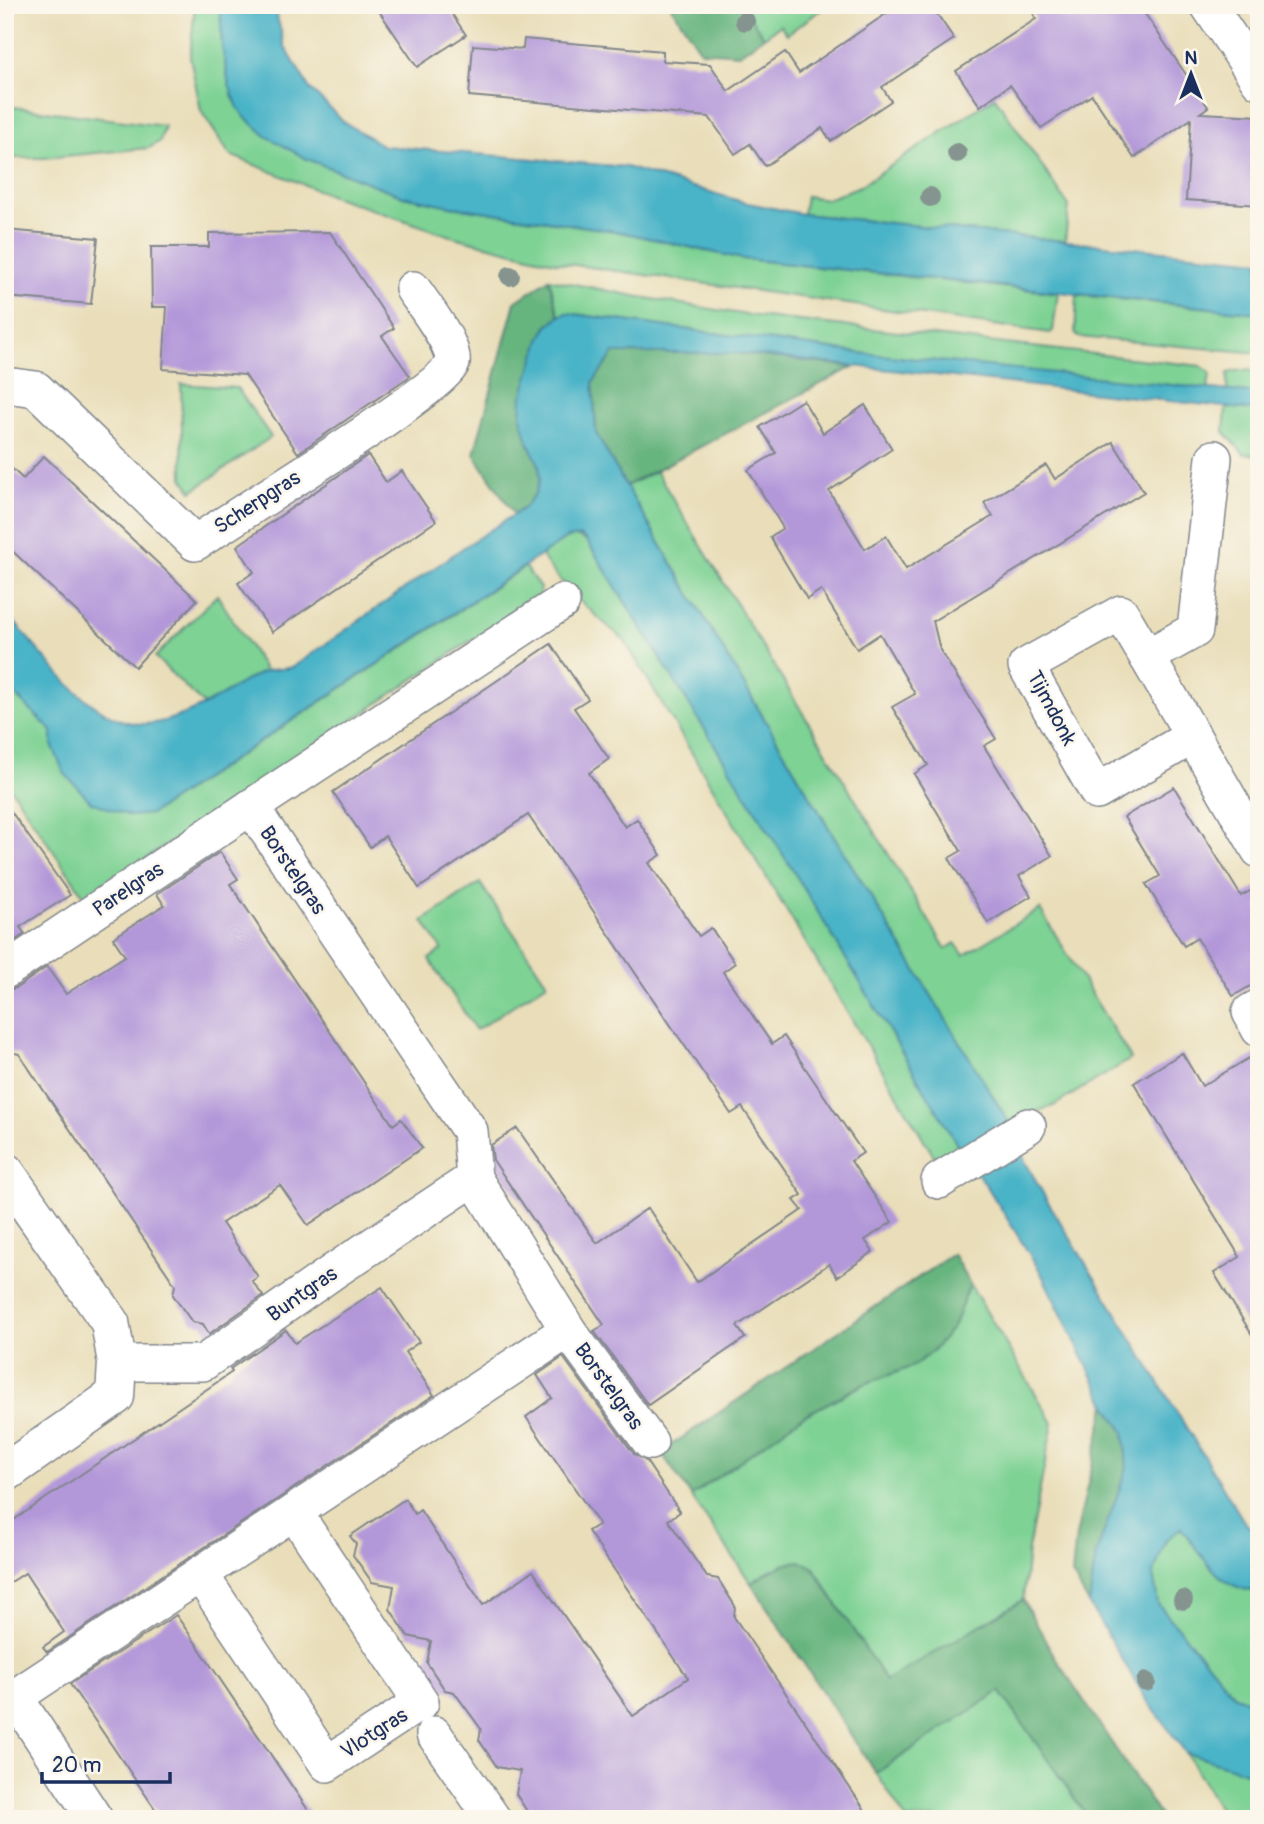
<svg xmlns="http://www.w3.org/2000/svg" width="1264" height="1824" viewBox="0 0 1264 1824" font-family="Pangolin,sans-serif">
  <rect width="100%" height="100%" fill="#fbf7ec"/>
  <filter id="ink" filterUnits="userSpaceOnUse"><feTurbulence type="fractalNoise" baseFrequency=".0143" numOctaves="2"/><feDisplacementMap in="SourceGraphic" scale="14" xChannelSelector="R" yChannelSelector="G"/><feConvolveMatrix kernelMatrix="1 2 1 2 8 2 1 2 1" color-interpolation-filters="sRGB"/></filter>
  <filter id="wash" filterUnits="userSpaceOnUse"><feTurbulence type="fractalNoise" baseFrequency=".00686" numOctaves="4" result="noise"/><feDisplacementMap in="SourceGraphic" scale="28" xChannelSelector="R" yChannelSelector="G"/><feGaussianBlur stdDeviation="1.57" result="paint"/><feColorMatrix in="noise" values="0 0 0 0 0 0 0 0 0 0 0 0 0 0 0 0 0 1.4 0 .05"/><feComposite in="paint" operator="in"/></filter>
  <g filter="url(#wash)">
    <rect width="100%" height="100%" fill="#e9deb9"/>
    <g fill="#7ed294" stroke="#4c8079" stroke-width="2">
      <polygon points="195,5 220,5 222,47 233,98 245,117 267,136 307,159 403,196 455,207 621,232 743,259 1058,293 1053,331 1050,333 554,262 454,237 332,196 230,155 201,111 190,57"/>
      <polygon points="742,5 828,5 787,34 781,25 764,37"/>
      <polygon points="995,97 1069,206 1065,241 803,214 806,196 827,199 860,186"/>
      <polygon points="5,106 165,126 160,141 149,148 44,158 5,158"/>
      <polygon points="549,279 640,297 747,315 1201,366 1210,373 1208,390 860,353 567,313 559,316"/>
      <polygon points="1077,295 1259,313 1259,353 1078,337 1075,333"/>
      <polygon points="1240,370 1259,371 1259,394 1227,391 1228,373"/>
      <polygon points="181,384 237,388 271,437 192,491 183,478"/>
      <polygon points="1226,407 1259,411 1259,455 1244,454 1224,432"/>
      <polygon points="656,471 946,949 955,943 964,955 1040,909 1131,1059 1053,1106 1025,1116 1011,1126 829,828 626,486"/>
      <path d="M575 536 587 541 794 872 963 1154 941 1168 624 640C594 614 563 589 541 555L567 538Z"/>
      <polygon points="525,567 540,588 539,595 86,899 5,780 5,685 52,731 52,745 151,814"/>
      <polygon points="217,595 266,672 204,705 155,657"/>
      <polygon points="480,883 547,983 476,1030 429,959 442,950 423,921"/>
      <polygon points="970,1284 1053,1423 1028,1549 1023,1600 886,1682 813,1566 772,1569 751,1583 691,1496 803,1416 862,1385 913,1366 953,1327"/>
      <path d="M1181 1528C1205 1557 1217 1589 1259 1592V1705L1235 1696 1158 1604 1153 1574 1166 1540Z"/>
      <polygon points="1000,1691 1089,1819 906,1819 876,1773"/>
      <polygon points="1186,1753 1259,1776 1259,1819 1225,1819"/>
    </g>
    <g fill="#66b47e" stroke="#40726e" stroke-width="2">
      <polygon points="670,5 742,5 764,37 739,54 701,51"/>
      <polygon points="549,279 559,316 546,328 528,442 539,465 540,479 535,494 524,508 514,514 474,454 515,302"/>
      <polygon points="614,353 737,353 853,367 626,486 596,433 593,382"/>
      <polygon points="953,1254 970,1284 953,1327 934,1350 913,1366 862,1385 803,1416 691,1496 661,1452"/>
      <polygon points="1106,1404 1124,1432 1127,1468 1096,1554 1089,1604 1072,1574 1076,1536"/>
      <path d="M799 1561 812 1566 886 1681 1023 1600 1055 1657 1162 1819H1089L1000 1691 876 1773 751 1583C767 1573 780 1564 799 1561Z"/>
    </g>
    <g fill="#49b3c7" stroke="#327192" stroke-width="2">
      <polygon points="220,5 274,5 285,47 310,89 344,122 384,146 626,167 743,202 803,214 1259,261 1259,313 743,259 621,232 455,207 403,196 307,159 266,136 245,117 238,108 229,85 222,47"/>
      <path d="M566 313 860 353 1259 394V411L737 353H614L593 382 596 433 626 486 829 828 1011 1126 1025 1161 1045 1197 1245 1523 1259 1533V1592C1217 1589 1205 1557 1181 1528L1166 1540 1153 1574 1158 1604 1235 1696 1259 1705V1776L1186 1753 1146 1699 1089 1604 1096 1554 1127 1468 1124 1432 1106 1404 1040 1271 988 1188 963 1154 794 872 587 541 581 536 567 538 151 814 130 816 91 802 64 773 52 745V731L5 685V611C38 648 89 724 143 724 164 724 187 713 205 705 225 695 245 678 266 671 275 669 284 669 293 667L464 547 524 508 535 494 540 479 539 465 528 442 521 417 522 397 541 337C547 326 555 317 566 313Z"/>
    </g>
    <g id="blocks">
      <g fill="#b398d9">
        <polygon points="375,5 446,5 466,35 417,67"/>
        <polygon points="899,5 931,5 954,39 882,87 891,101 831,141 822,128 765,166 750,144 735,154 709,117 469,96 473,45 523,49 524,39 663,51 663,61 710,64 728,91 785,52 799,73"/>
        <polygon points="1029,5 1139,5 1208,107 1200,113 1259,116 1259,205 1186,200 1191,119 1134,158 1092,95 1041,128 1010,85 980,106 956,71 1036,19"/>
        <polygon points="5,230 98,238 91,304 5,297"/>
        <polygon points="330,232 394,328 382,336 410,376 298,453 245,375 163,369 167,307 152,307 151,247 209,247 209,233"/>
        <polygon points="803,400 823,433 865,405 892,449 829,491 865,549 886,536 906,569 993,516 984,503 1046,465 1055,479 1113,442 1144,492 933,621 940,650 996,739 984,746 1052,856 1019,876 1031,896 988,923 949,858 961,851 914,774 928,765 892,707 915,694 880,634 857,649 821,590 807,599 770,537 783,528 748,470 776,453 760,427"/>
        <polygon points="368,455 386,482 402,471 436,521 272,632 238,583 254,572 237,546"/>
        <polygon points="44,456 197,600 135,667 5,544 5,462 23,479"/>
        <polygon points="551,644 588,699 574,708 609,759 589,773 625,827 637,819 661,855 649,863 699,936 711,928 735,963 723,972 772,1044 784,1036 808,1072 863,1153 851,1161 892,1222 865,1240 873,1252 837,1277 829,1264 737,1326 745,1338 648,1405 594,1331 604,1325 493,1160 491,1145 517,1128 597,1243 648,1208 697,1282 802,1210 794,1200 802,1195 742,1107 731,1114 528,815 419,888 385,836 370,847 333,792"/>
        <polygon points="1174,787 1241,896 1259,886 1259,981 1233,996 1197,938 1184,946 1146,884 1160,876 1124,817"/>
        <polygon points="5,803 70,895 20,927 25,934 5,947"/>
        <polygon points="220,852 238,879 230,884 393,1125 401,1119 422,1148 308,1225 280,1185 222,1223 258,1277 252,1281 263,1296 209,1334 203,1324 192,1322 173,1295 175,1285 19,1054 5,1051 5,991 16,988 47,967 66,994 125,956 113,938 164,905 157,894"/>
        <polygon points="1259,1052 1259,1346 1214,1273 1240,1257 1134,1083 1182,1053 1202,1086"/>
        <polygon points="382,1287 419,1342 405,1352 434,1395 47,1652 43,1647 64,1632 25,1573 5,1586 5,1526 232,1372 230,1369 286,1330 295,1343"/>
        <polygon points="563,1357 634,1454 646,1461 680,1512 668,1520 707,1577 718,1579 735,1606 734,1617 871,1819 532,1819 516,1794 520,1771 497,1767 479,1740 481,1729 454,1692 445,1690 427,1663 431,1641 408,1636 390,1609 394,1586 372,1582 353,1555 356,1544 350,1536 405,1499 415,1514 420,1510 483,1605 533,1571 633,1716 688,1678 588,1531 599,1524 526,1417 552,1398 537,1375"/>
        <polygon points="176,1615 195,1642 314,1819 162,1819 70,1684"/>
      </g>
    </g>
  </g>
  <g filter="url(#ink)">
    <use href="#blocks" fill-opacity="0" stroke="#82868c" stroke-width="2"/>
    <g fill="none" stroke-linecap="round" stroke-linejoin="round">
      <g stroke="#82868c" stroke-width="38">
        <g id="street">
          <polyline points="1208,5 1259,81"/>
          <path d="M5 385 36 389 195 543C231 519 444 388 452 363 456 346 423 304 413 289"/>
          <polyline points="1147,657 1259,850"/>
          <polyline points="1193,736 1097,792 1026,666 1121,613 1147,657 1195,630 1214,458"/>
          <polyline points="5,971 251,807"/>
          <polyline points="1259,1007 1250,1012 1259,1029"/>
          <polyline points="939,1181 1028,1126"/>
          <polyline points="568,1330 650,1442"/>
          <polyline points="117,1363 203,1363 334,1271 474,1178"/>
          <polyline points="200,1574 327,1764 421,1702 294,1512"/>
          <polyline points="434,1734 493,1819"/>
          <polyline points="95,1819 15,1697 568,1330 474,1178 470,1131 251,807 562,602"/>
        </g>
      </g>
      <g stroke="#82868c" stroke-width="41">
        <polyline id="secondary" points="5,1172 110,1322 117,1363 115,1396 5,1473"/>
      </g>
      <use href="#street" stroke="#fff" stroke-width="35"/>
      <use href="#secondary" stroke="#fff" stroke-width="38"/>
    </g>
    <g fill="#85948f">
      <circle cx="745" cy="21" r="10"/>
      <circle cx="957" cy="153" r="10"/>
      <circle cx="930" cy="197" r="10"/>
      <circle cx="510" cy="276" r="10"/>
      <circle cx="1183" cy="1600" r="10"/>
      <circle cx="1146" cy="1682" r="10"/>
    </g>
  </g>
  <g text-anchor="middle" stroke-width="5" stroke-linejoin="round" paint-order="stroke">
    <g font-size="21" fill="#1b2f5e" stroke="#fbf7ec">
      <text transform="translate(257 502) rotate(-33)" y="7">Scherpgras</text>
      <text transform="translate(1052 708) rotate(62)" y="7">Tijmdonk</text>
      <text transform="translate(293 870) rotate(56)" y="7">Borstelgras</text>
      <text transform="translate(128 889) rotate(-34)" y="7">Parelgras</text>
      <text transform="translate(302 1294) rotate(-35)" y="7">Buntgras</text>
      <text transform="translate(609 1386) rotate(54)" y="7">Borstelgras</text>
      <text transform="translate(374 1733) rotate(-33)" y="7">Vlotgras</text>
    </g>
  </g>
  <rect width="1264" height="1824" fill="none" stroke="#fbf7ec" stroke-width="28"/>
  <g transform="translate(1191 74)" stroke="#fbf7ec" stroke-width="5" paint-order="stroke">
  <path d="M0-5L12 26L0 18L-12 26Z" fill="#1b2f5e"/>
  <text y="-10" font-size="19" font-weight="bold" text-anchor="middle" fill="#1b2f5e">N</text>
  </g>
  <path d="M42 1772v10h128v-10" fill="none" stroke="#1b2f5e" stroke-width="3.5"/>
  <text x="52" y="1772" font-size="21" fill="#1b2f5e" stroke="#fbf7ec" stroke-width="5" paint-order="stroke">20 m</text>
</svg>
